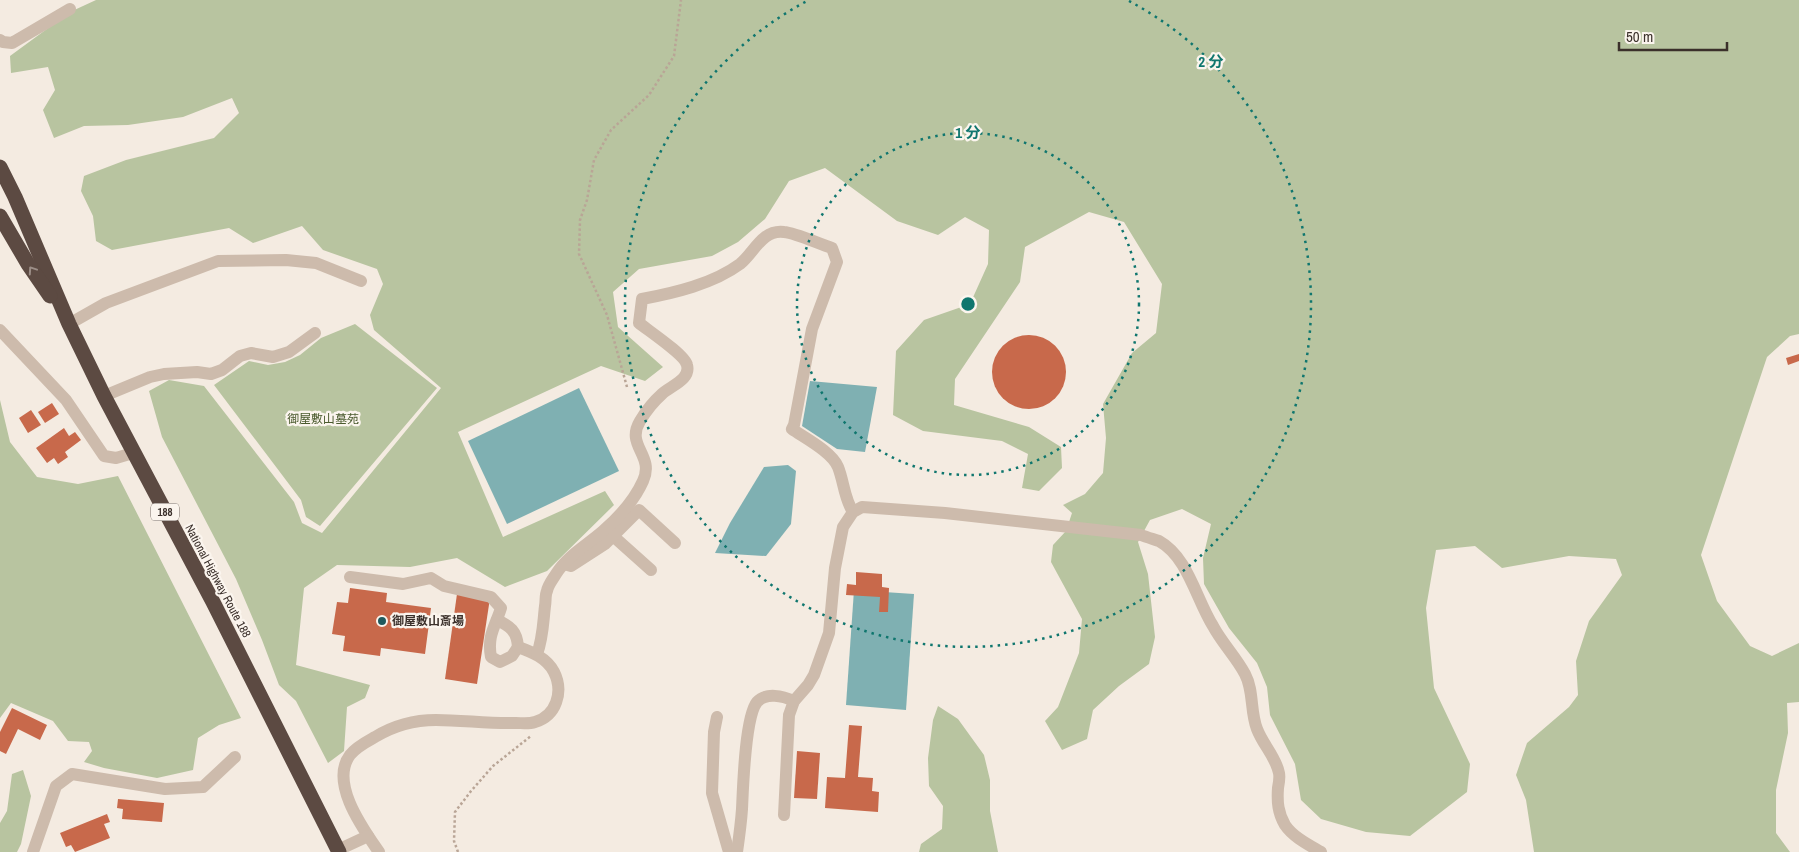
<svg xmlns="http://www.w3.org/2000/svg" width="1799" height="852" viewBox="0 0 1799 852" font-family="'Archivo Narrow','Noto Sans JP',sans-serif">
  <rect width="100%" height="100%" fill="#f4ebe1"/>
  <g fill="#b8c4a0">
    <polygon points="96,0 1799,0 1799,334 1790,336 1767,357 1701,555 1717,601 1750,646 1772,656 1799,643 1799,702 1787,703 1788,733 1776,790 1776,833 1790,852 1534,852 1526,800 1516,775 1527,743 1569,707 1578,695 1576,661 1589,621 1622,575 1616,559 1569,556 1502,568 1475,546 1436,550 1426,608 1434,688 1470,764 1467,792 1410,836 1366,832 1321,819 1301,800 1295,764 1270,715 1267,687 1257,663 1229,628 1204,584 1203,558 1211,524 1182,509 1150,520 1138,542 1148,574 1155,637 1149,664 1119,686 1093,710 1087,739 1062,750 1045,721 1058,707 1079,653 1082,619 1051,562 1053,545 1066,531 1072,513 1063,505 1085,494 1103,473 1106,438 1103,404 1132,353 1156,333 1162,284 1124,222 1089,212 1025,247 1020,282 955,379 954,405 1029,427 1061,447 1062,468 1039,491 1022,488 1028,454 1002,441 923,431 893,415 896,351 924,320 970,304 988,264 989,230 965,217 938,235 897,221 825,168 789,181 765,219 738,242 712,256 639,269 613,292 618,327 663,367 645,381 601,366 458,432 503,537 605,491 614,505 547,571 505,587 457,558 410,567 337,565 304,588 296,665 370,685 365,698 347,707 344,751 328,763 296,701 279,685 262,640 236,579 162,437 149,391 169,380 204,386 294,502 302,523 322,533 441,388 374,330 370,315 383,284 377,269 323,250 302,226 253,243 229,228 112,250 96,241 93,216 81,191 84,176 126,160 214,138 239,113 232,98 183,117 128,125 84,126 54,138 43,110 55,90 48,67 11,73 10,56 70,12"/>
    <polygon points="355,324 437,388 320,526 306,517 301,500 214,385 249,361 268,365 285,362 300,355 321,338"/>
    <polygon points="0,400 10,442 37,477 78,484 118,476 241,718 219,725 198,738 193,770 157,778 104,768 84,762 92,751 89,742 68,741 53,721 11,703 0,718"/>
    <polygon points="938,706 958,719 984,755 990,780 990,811 998,852 919,852 921,844 942,829 943,806 929,786 928,758 933,720"/>
    <polygon points="23,770 31,796 21,844 17,852 0,852 0,823 7,811 12,774"/>
  </g>
  <g fill="#7fb0b2">
    <polygon points="810,381 877,387 865,452 837,449 802,426"/>
    <polygon points="579,388 619,471 507,524 468,441"/>
    <polygon points="788,465 796,471 791,524 766,556 715,553 730,523 764,467"/>
    <polygon points="854,590 914,594 906,710 846,705"/>
  </g>
  <g fill="#c8694b">
    <circle cx="1029" cy="372" r="37"/>
    <polygon points="1799,354 1799,361 1788,365 1786,358"/>
    <polygon points="52,403 59,414 45,423 38,412"/>
    <polygon points="31,410 41,425 28,433 19,418"/>
    <polygon points="64,428 69,436 75,432 81,440 65,452 68,457 58,464 54,458 47,463 36,448"/>
    <polygon points="856,572 882,574 882,587 889,588 888,612 879,612 880,597 846,595 847,584 856,585"/>
    <polygon points="350,588 387,593 386,602 431,608 425,654 381,648 380,656 343,651 345,636 332,634 337,602 348,603"/>
    <polygon points="457,594 490,598 477,684 445,679"/>
    <polygon points="12,708 47,725 40,740 18,729 6,754 0,751 0,732"/>
    <polygon points="849,725 862,726 858,777 873,778 872,791 879,792 878,812 825,808 827,777 845,778"/>
    <polygon points="797,751 820,753 817,799 794,798"/>
    <polygon points="118,799 164,803 162,822 122,819 123,809 117,808"/>
    <polygon points="107,814 110,822 104,824 110,838 75,852 71,845 66,847 60,833"/>
  </g>
  <g fill="none" stroke-linecap="round" stroke-linejoin="round">
    <g stroke="#b9a596" stroke-width="2.5" stroke-dasharray="2.5 2.5" stroke-linecap="butt">
      <polyline points="627,387 607,315 579,254 580,220 587,200 594,160 611,130 649,95 674,56 681,0"/>
      <polyline points="458,852 454,841 455,812 471,791 493,766 531,736"/>
    </g>
    <g stroke="#cdbbac" stroke-width="12">
      <polyline points="0,40 3,42 12,43 70,9"/>
      <polyline points="69,324 106,303 218,261 286,260 316,263 361,281"/>
      <polyline points="0,330 66,400 104,456 116,458 133,453"/>
      <polyline points="104,396 150,377 164,374 197,372 211,374 222,370 240,356 251,353 273,357 289,352 315,333"/>
      <polyline points="613,536 651,570"/>
      <polyline points="564,564 571,566 605,544 639,510 675,543"/>
      <path d="M350 577 403 584 431 578 444 586 491 597 501 608C495 627 487 636 491 657L500 662 512 656 518 647C532 652 547 658 554 672 564 692 556 716 535 722 529 724 522 723 516 723 489 724 463 720 436 720 414 720 393 726 375 737 366 742 356 747 350 755 329 783 364 830 379 852"/>
      <path d="M497 620C510 626 517 631 518 647"/>
      <path d="M537 654C543 638 543 623 545 606 546 601 545 595 547 591 548 585 553 579 556 574 567 556 587 545 603 531 618 518 635 499 643 481 655 455 625 446 640 421 646 411 653 402 662 394 670 386 691 380 687 365 685 355 649 331 639 323L642 299C674 293 713 284 740 264 754 253 762 229 784 232 796 233 819 244 832 248L837 262 812 329 794 425 792 429C805 438 832 452 838 467 844 482 844 498 853 512"/>
      <polyline points="717,717 714,732 712,793 729,852"/>
      <path d="M784 815 789 715 794 701 808 685 814 675 829 633 835 568 843 527 853 512 862 507 945 513 1141 535C1146 537 1153 539 1159 541 1188 557 1196 599 1213 626 1222 643 1236 657 1245 674 1254 691 1250 711 1257 729 1263 745 1276 757 1279 773 1280 778 1279 783 1278 788 1277 802 1278 813 1285 825 1293 837 1309 845 1321 852"/>
      <polyline points="338,850 368,836"/>
      <polyline points="33,852 56,786 72,774 165,789 203,787 235,757"/>
      <path d="M737 852C739 838 741 824 742 809 743 788 745 717 757 702 766 692 783 696 794 701"/>
    </g>
    <g stroke="#5c4a42" stroke-width="15">
      <polyline points="0,167 15,197 69,324 104,396 213,602 339,852"/>
      <polyline points="0,216 28,264 50,296"/>
    </g>
  </g>
  <defs><path id="oneway-chevron" d="M-2-3.5L2.5 0L-2 3.5" fill="none" stroke-width="1.6" stroke-linecap="round" stroke-linejoin="round" transform="scale(1.25)"/></defs>
  <use stroke="#9c8e87" href="#oneway-chevron" transform="translate(32 270) rotate(-124)"/>
  <g fill="none" stroke="#0f766e" stroke-width="2.5" stroke-dasharray="2.5 5">
    <circle cx="968" cy="304" r="171"/>
    <path d="M1129 1A343 343 0 1 1 807 1"/>
  </g>
  <circle fill="#1f5a5e" stroke="#fbf5ee" stroke-width="2" cx="382" cy="621" r="5"/>
  <g text-anchor="middle" stroke-width="4.5" stroke-linejoin="round" paint-order="stroke">
    <rect fill="#fbf5ee" stroke="#756b66" stroke-width="1" x="151" y="503.5" width="28" height="17" rx="4"/>
    <g font-size="11" font-weight="bold" fill="#3b302b">
      <text x="165" y="516">188</text>
    </g>
    <g font-size="12" fill="#4a5a2e" stroke="#fbf5ee">
      <text x="323" y="423">御屋敷山墓苑</text>
    </g>
    <g font-size="12" fill="#3b302b" stroke="#fbf5ee">
      <text transform="translate(218 581) rotate(62)" y="4">National Highway Route 188</text>
    </g>
    <g font-size="12" font-weight="bold" fill="#3b302b" stroke="#fbf5ee" text-anchor="start">
      <text x="392" y="625">御屋敷山斎場</text>
    </g>
  </g>
  <circle cx="968" cy="304" r="8" fill="#0f766e" stroke="#fbf5ee" stroke-width="2.5"/>
  <g font-size="15" text-anchor="middle" font-weight="bold" fill="#0f766e" stroke="#fbf5ee" stroke-width="4.5" stroke-linejoin="round" paint-order="stroke">
    <text x="1211" y="67">2 分</text>
    <text x="968" y="138">1 分</text>
  </g>
  <path d="M1619 42v8h108v-8" fill="none" stroke="#3b302b" stroke-width="2.5"/>
  <text x="1626" y="42" font-size="15" fill="#3b302b" stroke="#fbf5ee" stroke-width="4" paint-order="stroke">50 m</text>
</svg>
